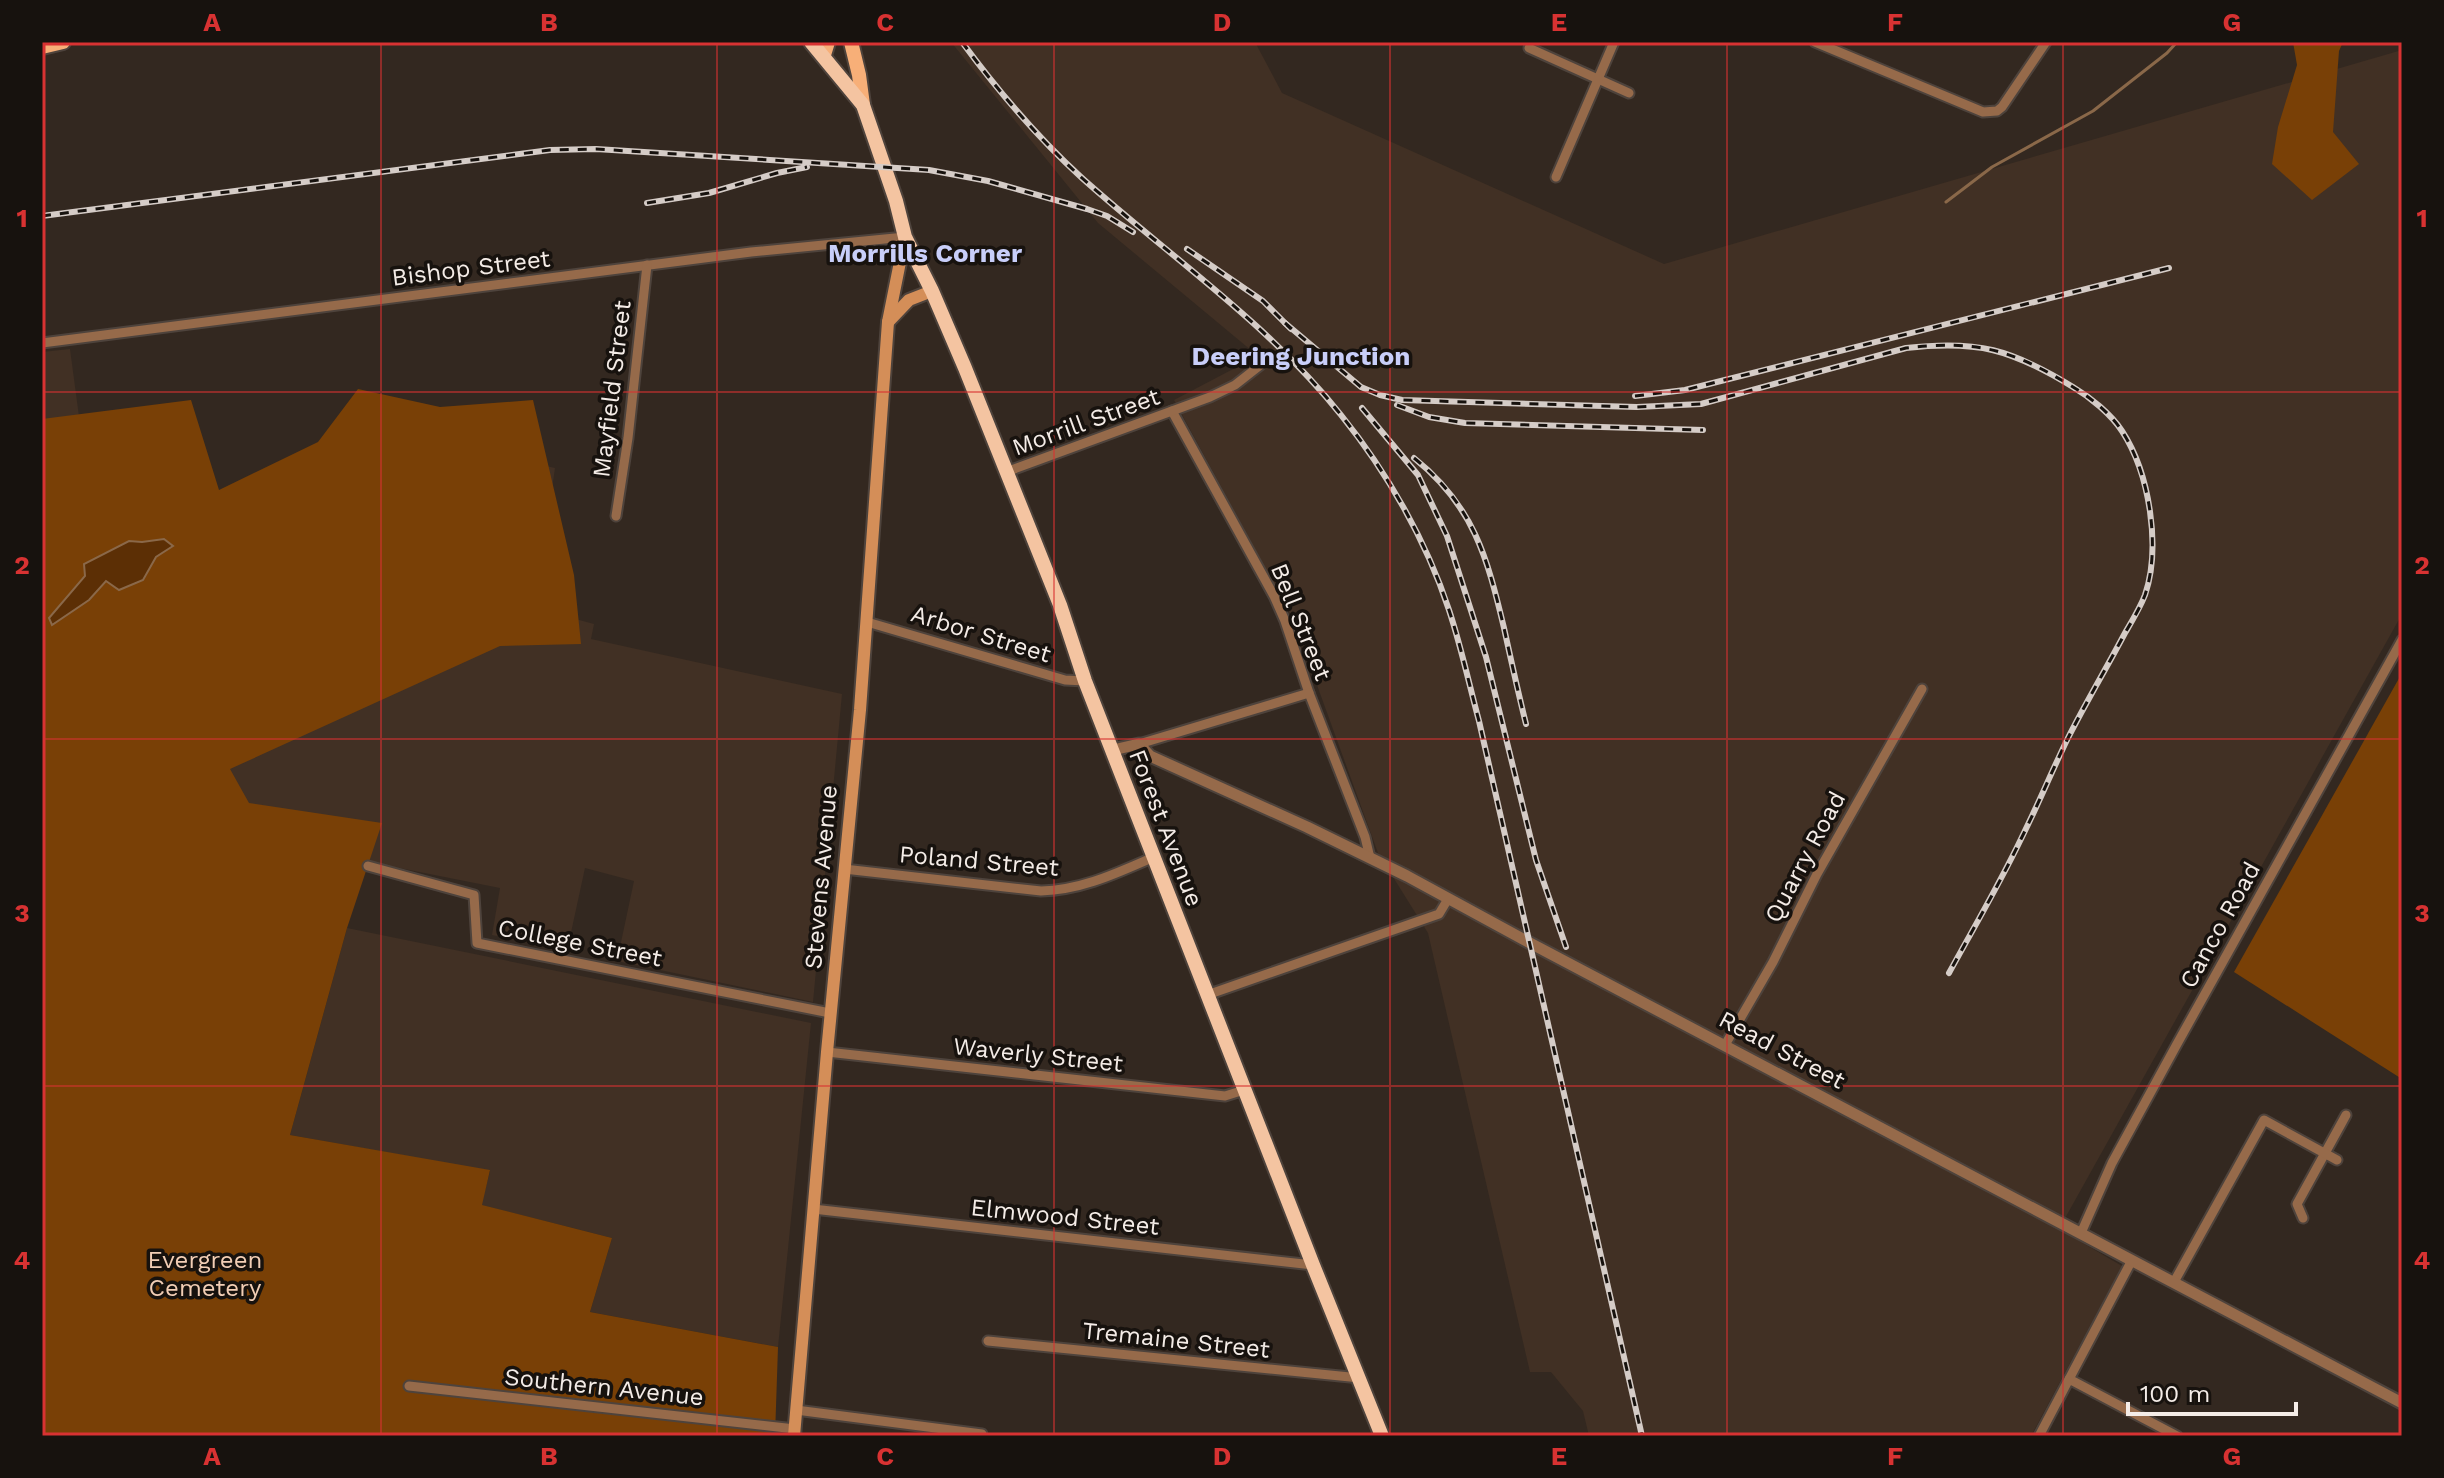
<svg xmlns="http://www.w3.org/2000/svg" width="2444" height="1478" viewBox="0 0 2444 1478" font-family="'Work Sans',sans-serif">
  <rect width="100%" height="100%" fill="#332820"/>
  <g fill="#413024">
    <polygon points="951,42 1255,42 1282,93 1664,264 2402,50 2402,614 2059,1229 2122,1266 2031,1436 1589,1436 1583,1411 1551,1372 1530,1372 1428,933 1378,853 1293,619 1174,400 1258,356 1098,223"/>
    <polygon points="70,349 80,424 219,497 546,466 555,468 535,608 594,624 591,639 842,694 813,1002 617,961 634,881 585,868 567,951 492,935 500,888 369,862 42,851 42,352"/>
    <polygon points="347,928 811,1023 778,1347 590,1312 612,1238 481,1205 490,1171 290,1135"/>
  </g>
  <g fill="#794006" fill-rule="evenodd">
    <polygon points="2293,42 2343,42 2339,51 2333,132 2359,164 2312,200 2272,164 2278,127 2297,65"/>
    <path d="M358 389 440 407 533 400 574 575 581 644 500 646 230 769 249 803 382 823 347 928 290 1135 490 1170 482 1205 612 1238 590 1312 778 1347 775 1436H42V419L191 400 219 490 318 442ZM164 539 172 546 156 557 143 581 106 580 89 600 49 617 85 576 129 541 142 542Z"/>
    <polygon points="2402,673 2402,1079 2234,972"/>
  </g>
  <polygon fill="#5c2f05" stroke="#8a6849" stroke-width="2" points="164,539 173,546 156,557 143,580 119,590 106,581 89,600 52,625 49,618 85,576 84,564 129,541 142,542"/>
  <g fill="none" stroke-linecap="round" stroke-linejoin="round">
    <polyline stroke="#8a6849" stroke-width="3" points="1946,202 1992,167 2093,111 2167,53 2177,42"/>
    <g stroke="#4e433c" stroke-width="13">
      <g id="minor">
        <polyline points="1815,42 1983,112 1997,111 2002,107 2046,42"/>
        <polyline points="1529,48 1629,93"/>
        <polyline points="1556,177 1614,42"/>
        <polyline points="42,343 751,252 905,237"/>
        <polyline points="1172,411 1274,596 1285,621 1309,693 1365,837 1370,858"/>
        <polyline points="1006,472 1210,397 1235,385 1263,363"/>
        <polyline points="616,516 628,438 647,265"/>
        <polyline points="867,622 1065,680 1085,681"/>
        <polyline points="1139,744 1309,693"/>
        <polyline points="368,866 474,895 477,943 830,1013"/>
        <path d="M844 869 1041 891C1082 890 1117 873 1154 857"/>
        <polyline points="1207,995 1439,914 1448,899"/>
        <polyline points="1725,1045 1773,962 1817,874 1922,689"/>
        <polyline points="827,1052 1225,1096 1244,1090"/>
        <polyline points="813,1209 1313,1265"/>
        <polyline points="2303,1218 2297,1204 2346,1115"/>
        <polyline points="2081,1233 2112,1163 2177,1044 2402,640"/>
        <polyline points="2174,1282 2264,1120 2337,1160"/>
        <polyline points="988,1341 1360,1378"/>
        <polyline points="2069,1379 2177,1436"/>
        <polyline points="409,1386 795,1429"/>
        <polyline points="796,1410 982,1434"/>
        <polyline points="2039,1436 2132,1260"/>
      </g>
    </g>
    <g stroke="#4e433c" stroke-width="15">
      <polyline id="tertiary" points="1113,750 1139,744 1150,756 1307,827 1407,876 1530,943 2402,1403"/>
    </g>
    <g stroke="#4e433c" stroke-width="16">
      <g id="secondary">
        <polyline points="888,322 909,300 932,291"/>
        <polyline points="794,1436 827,1052 860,710 888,322 905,237"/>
      </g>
    </g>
    <g stroke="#4e433c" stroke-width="18">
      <g id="primary">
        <polyline points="851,42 859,75 863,105"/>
        <polyline points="42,47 63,42"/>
        <polyline points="824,55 828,42"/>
      </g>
    </g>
    <g stroke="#4e433c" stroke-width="18">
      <polyline id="trunk" points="811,42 863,105 896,201 905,237 932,291 965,368 1060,605 1085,681 1313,1265 1382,1436"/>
    </g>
    <use href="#minor" stroke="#966a4a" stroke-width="9"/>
    <use href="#tertiary" stroke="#966a4a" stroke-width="11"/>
    <use href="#secondary" stroke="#d48e58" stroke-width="12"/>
    <use href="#primary" stroke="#f7af78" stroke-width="14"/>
    <use href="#trunk" stroke="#f4c4a1" stroke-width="14"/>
    <g stroke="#d5ccc7" stroke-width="6">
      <g id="rail">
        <path d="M962 42C998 91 1037 137 1082 178 1169 256 1268 323 1341 415 1387 472 1426 540 1449 610 1461 646 1469 684 1479 721L1642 1436"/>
        <polyline points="647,203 709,193 777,173 807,167"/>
        <polyline points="42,216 550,150 596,149 929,170 988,181 1087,209 1107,216 1133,232"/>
        <polyline points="1187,249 1263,301 1291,329"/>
        <path d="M1285 323 1361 387 1380 395 1402 400 1637 407 1701 404 1906 348C1978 340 2011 349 2073 387 2090 397 2111 414 2122 431 2150 474 2161 548 2145 595 2140 608 2132 621 2125 633 2106 669 2085 704 2067 740 2051 773 2037 807 2021 839 1999 885 1973 929 1949 973"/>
        <polyline points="1635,396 1685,390 2169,268"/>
        <polyline points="1397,405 1429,417 1465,423 1703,430"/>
        <polyline points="1362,408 1418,475 1447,536 1486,657 1536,860 1566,947"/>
        <path d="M1414 458C1474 506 1487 557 1504 628 1511 660 1518 692 1526 724"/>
      </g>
    </g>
    <use href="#rail" stroke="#17120e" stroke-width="3" stroke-dasharray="9" stroke-linecap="butt"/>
  </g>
  <path fill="none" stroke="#d83232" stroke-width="2" stroke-opacity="0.55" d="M381 42V1436M717 42V1436M1054 42V1436M1390 42V1436M1727 42V1436M2063 42V1436M42 392H2402M42 739H2402M42 1086H2402"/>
  <g text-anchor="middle" stroke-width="7" stroke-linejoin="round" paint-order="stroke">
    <g font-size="24" fill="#f4ece7" stroke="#17120e">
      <text transform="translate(471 268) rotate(-7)" y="8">Bishop Street</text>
      <text transform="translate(612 389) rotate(-83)" y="8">Mayfield Street</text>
      <text transform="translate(1086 422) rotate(-20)" y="8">Morrill Street</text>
      <text transform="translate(1301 622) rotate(68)" y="8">Bell Street</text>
      <text transform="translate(981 634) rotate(17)" y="8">Arbor Street</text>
      <text transform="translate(1166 828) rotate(69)" y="8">Forest Avenue</text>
      <text transform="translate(1805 857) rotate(-62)" y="8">Quarry Road</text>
      <text transform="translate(979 861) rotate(5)" y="8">Poland Street</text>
      <text transform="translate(821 877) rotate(-85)" y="8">Stevens Avenue</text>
      <text transform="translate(2220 925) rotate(-61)" y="8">Canco Road</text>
      <text transform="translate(580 943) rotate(11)" y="8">College Street</text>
      <text transform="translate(1782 1050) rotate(28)" y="8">Read Street</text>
      <text transform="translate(1038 1055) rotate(6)" y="8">Waverly Street</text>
      <text transform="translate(1065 1217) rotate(6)" y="8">Elmwood Street</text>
      <text transform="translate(1176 1340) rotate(6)" y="8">Tremaine Street</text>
      <text transform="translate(604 1387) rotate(6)" y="8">Southern Avenue</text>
    </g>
    <g font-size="24" fill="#f2ceb5" stroke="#17120e">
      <text x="205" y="1268">Evergreen<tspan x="205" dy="28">Cemetery</tspan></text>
    </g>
    <g font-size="26" font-weight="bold" fill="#c8cef9" stroke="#17120e">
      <text x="925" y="262">Morrills Corner</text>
      <text x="1301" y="365">Deering Junction</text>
    </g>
  </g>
  <rect width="2444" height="1478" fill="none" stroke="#17120e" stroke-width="88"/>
  <path d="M2128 1402v12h168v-12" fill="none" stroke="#f4ece7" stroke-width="4"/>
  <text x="2140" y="1402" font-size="24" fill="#f4ece7" stroke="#17120e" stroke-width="6" paint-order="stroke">100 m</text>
  <rect x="44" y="44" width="2356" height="1390" fill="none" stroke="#d83232" stroke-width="3"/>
  <g font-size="26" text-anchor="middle" font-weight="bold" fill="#d83232">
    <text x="212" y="31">A</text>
    <text x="549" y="31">B</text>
    <text x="885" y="31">C</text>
    <text x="1222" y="31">D</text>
    <text x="1559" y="31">E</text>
    <text x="1895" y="31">F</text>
    <text x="2232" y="31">G</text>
    <text x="22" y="227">1</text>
    <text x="2422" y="227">1</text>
    <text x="22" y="574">2</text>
    <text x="2422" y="574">2</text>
    <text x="22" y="922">3</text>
    <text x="2422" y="922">3</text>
    <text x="22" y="1269">4</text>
    <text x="2422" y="1269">4</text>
    <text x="212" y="1465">A</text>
    <text x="549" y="1465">B</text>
    <text x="885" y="1465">C</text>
    <text x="1222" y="1465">D</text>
    <text x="1559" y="1465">E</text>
    <text x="1895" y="1465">F</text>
    <text x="2232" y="1465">G</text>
  </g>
</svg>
